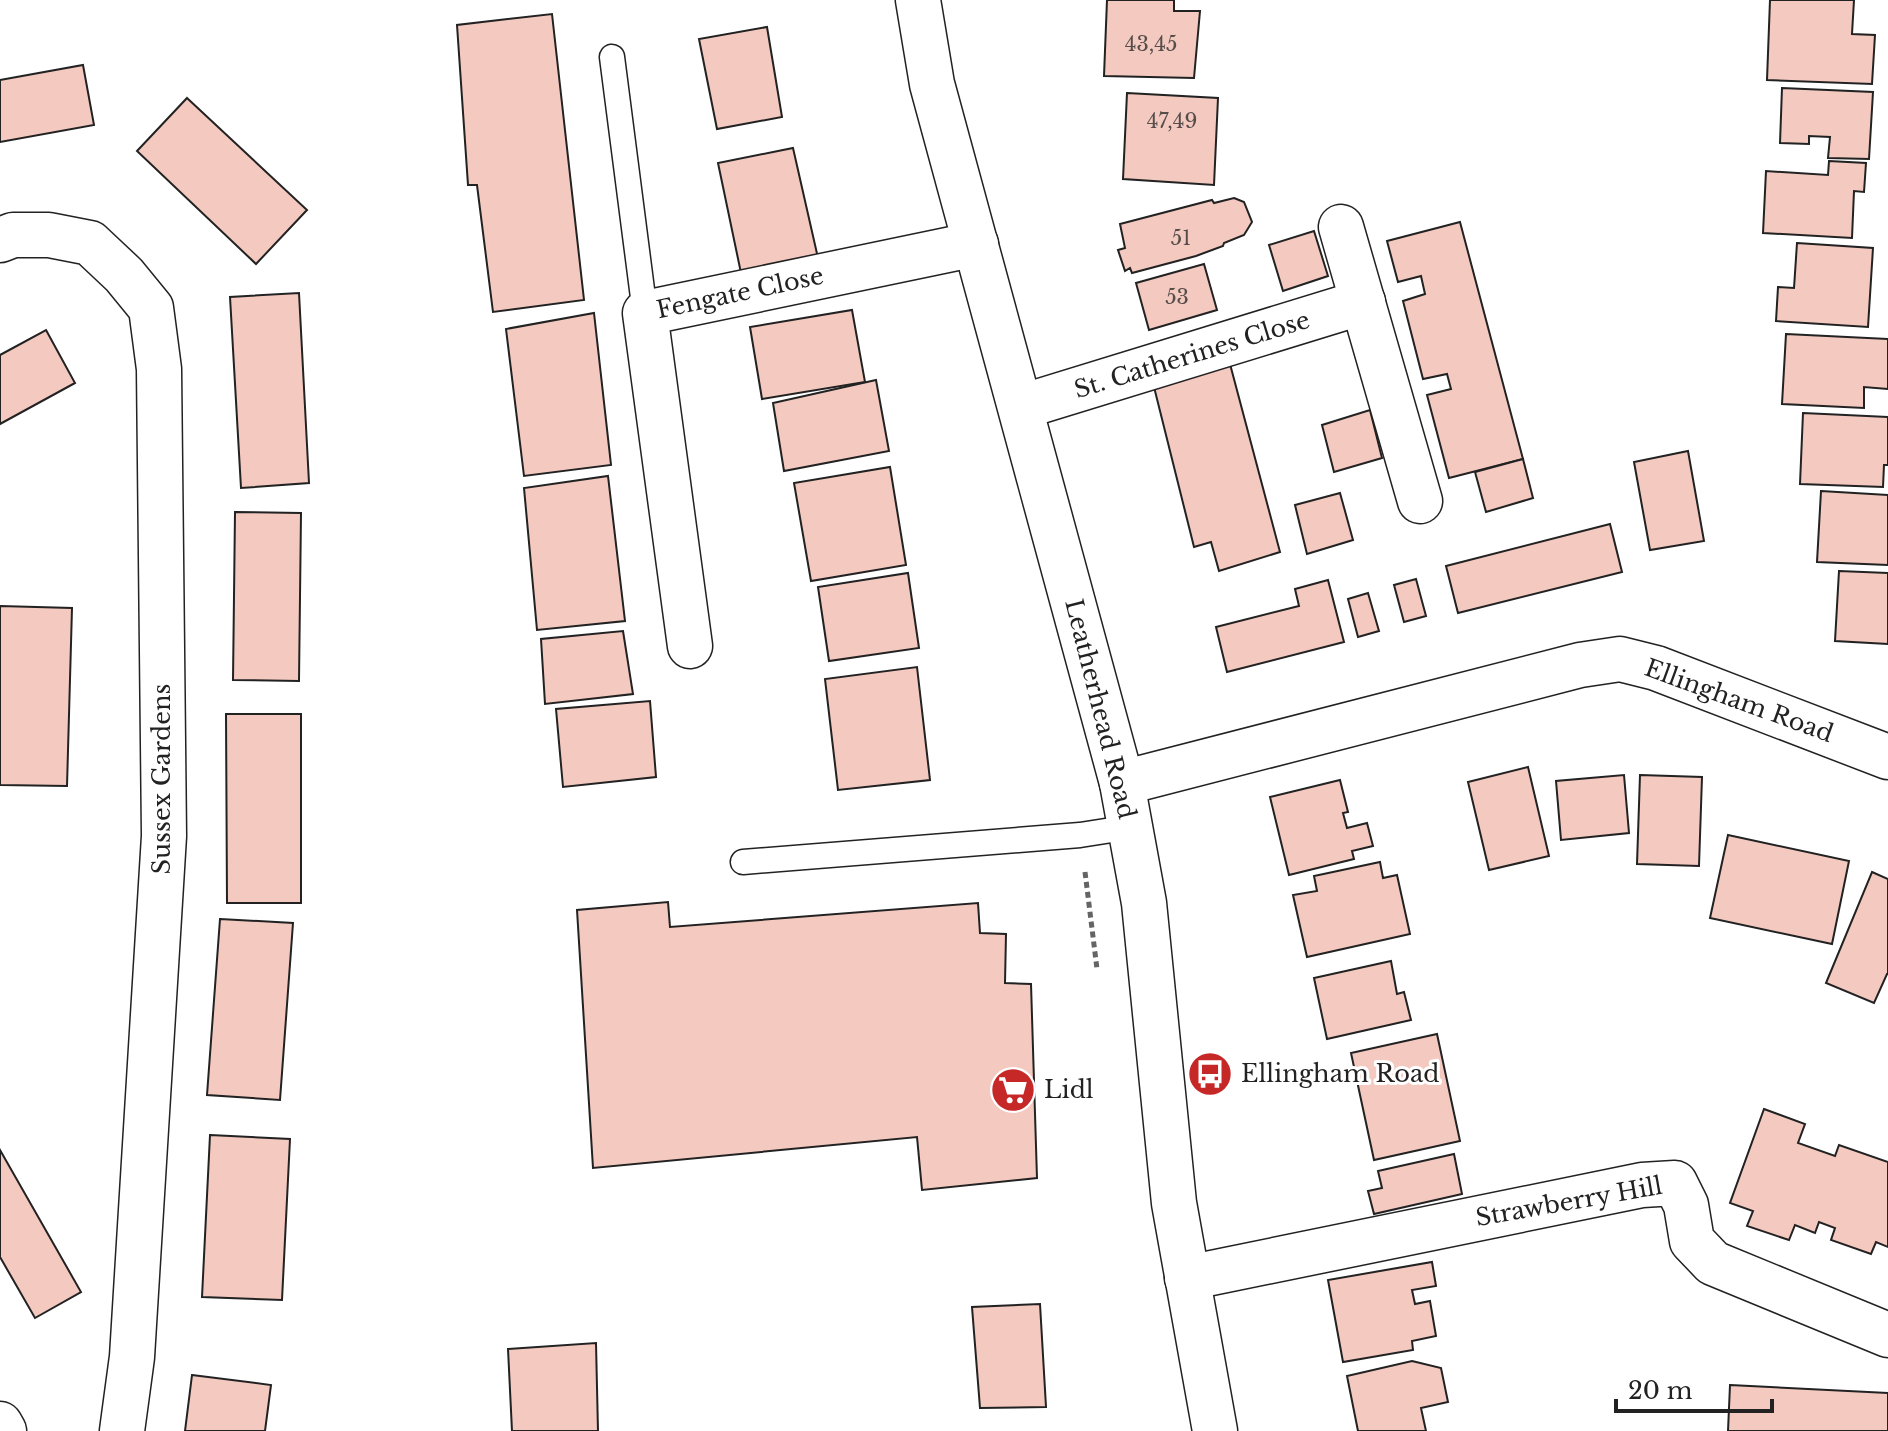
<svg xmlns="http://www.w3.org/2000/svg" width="1888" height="1431" viewBox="0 0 1888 1431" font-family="'Libre Baskerville',serif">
  <rect width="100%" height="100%" fill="#fff"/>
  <g fill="#f3c9c0" stroke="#222" stroke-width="2">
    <polygon points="1107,0 1174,0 1174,11 1200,11 1194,78 1104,76"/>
    <polygon points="1770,0 1854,0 1852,34 1875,35 1872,84 1767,80"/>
    <polygon points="552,14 584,300 493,312 477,185 468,185 457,25"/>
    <polygon points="767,27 782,117 717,129 699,39"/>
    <polygon points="83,65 94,125 0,142 0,80"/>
    <polygon points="1782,88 1873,92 1869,159 1828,158 1830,137 1809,136 1809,144 1780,143"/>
    <polygon points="1127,93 1218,98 1214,185 1123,179"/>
    <polygon points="187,98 307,210 256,264 137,151"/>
    <polygon points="793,148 818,258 741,273 718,163"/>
    <polygon points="1829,161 1866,163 1864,192 1854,191 1852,238 1763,233 1766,171 1828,175"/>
    <polygon points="1234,198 1244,202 1252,222 1244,235 1224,243 1223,246 1196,256 1132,273 1130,268 1125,271 1118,250 1125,248 1120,224 1212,200 1214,203"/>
    <polygon points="1460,222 1523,459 1449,478 1427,395 1451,389 1447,374 1423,379 1403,301 1425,294 1421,276 1398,282 1387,241"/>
    <polygon points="1314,231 1328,276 1283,291 1269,245"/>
    <polygon points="1797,243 1873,248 1868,327 1776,321 1778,287 1794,288"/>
    <polygon points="1204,264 1217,310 1149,330 1136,283"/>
    <polygon points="299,293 309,483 241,488 230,297"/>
    <polygon points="852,310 865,382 762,399 750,327"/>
    <polygon points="594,313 611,465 524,476 506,329"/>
    <polygon points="46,330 75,383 0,424 0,355"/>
    <polygon points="1786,334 1888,339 1888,389 1864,387 1864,408 1782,404"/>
    <polygon points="1230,364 1280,552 1219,571 1211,542 1194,547 1154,387"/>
    <polygon points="876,380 889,451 784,471 773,403"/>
    <polygon points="1370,410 1382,458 1334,472 1322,425"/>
    <polygon points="1803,413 1888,417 1888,465 1884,465 1883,487 1800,484"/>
    <polygon points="1688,451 1704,541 1650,550 1634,462"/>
    <polygon points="1523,459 1533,498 1486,512 1475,472"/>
    <polygon points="890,467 906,565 811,581 794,483"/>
    <polygon points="608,476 625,621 537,630 524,488"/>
    <polygon points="1821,491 1888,495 1888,565 1817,562"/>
    <polygon points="1340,493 1353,540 1307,554 1295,505"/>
    <polygon points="235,512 301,513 299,681 233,680"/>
    <polygon points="1610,524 1622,572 1458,613 1446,566"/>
    <polygon points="1839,571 1888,573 1888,644 1835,641"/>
    <polygon points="908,573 919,648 829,661 818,587"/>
    <polygon points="1416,579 1426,616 1404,622 1394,585"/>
    <polygon points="1328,580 1344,642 1227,672 1216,627 1299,606 1295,589"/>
    <polygon points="1368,593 1379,631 1358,637 1348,599"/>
    <polygon points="0,606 72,608 67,786 0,785"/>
    <polygon points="623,631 633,694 545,704 541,639"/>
    <polygon points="917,667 930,780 838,790 825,679"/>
    <polygon points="650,701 656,777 563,787 556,709"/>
    <polygon points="226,714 301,714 301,903 227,903"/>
    <polygon points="1528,767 1549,856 1489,870 1468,782"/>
    <polygon points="1624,775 1629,833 1561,840 1556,781"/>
    <polygon points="1640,775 1702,777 1699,866 1637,864"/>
    <polygon points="1340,780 1348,812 1343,813 1347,828 1367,823 1373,846 1352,851 1354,859 1289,875 1270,797"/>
    <polygon points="1728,835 1849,861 1832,944 1710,918"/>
    <polygon points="1380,862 1383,878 1397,875 1410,934 1307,957 1293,895 1317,891 1314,876"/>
    <polygon points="1872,872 1888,879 1888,974 1887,974 1874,1003 1826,983"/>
    <polygon points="668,902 670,927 978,903 980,933 1006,934 1005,983 1031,984 1037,1178 922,1190 917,1137 593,1168 577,910"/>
    <polygon points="220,919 293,923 280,1100 207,1095"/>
    <polygon points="1391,961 1397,994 1404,992 1411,1020 1327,1039 1314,978"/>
    <polygon points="1437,1034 1460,1141 1374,1160 1351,1053"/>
    <polygon points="1764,1109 1805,1124 1798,1143 1835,1156 1839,1145 1888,1162 1888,1247 1876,1242 1871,1254 1831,1240 1835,1228 1819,1222 1815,1233 1795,1225 1789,1240 1747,1226 1753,1211 1730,1203"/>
    <polygon points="210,1135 290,1139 282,1300 202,1297"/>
    <polygon points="0,1150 81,1292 35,1318 0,1257"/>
    <polygon points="1454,1154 1462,1194 1374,1214 1368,1191 1382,1188 1378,1171"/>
    <polygon points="1432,1262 1436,1286 1412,1290 1415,1304 1430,1301 1436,1336 1412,1341 1413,1350 1343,1362 1328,1280"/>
    <polygon points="1040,1304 1046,1407 980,1408 972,1307"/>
    <polygon points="596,1343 598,1431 512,1431 508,1349"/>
    <polygon points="1412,1361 1441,1368 1448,1402 1421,1408 1426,1431 1358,1431 1347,1376"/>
    <polygon points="192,1375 271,1385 265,1431 185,1431"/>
    <polygon points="1730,1385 1888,1393 1888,1431 1728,1431"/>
  </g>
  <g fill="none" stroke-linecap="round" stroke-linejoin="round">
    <g stroke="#222" stroke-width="27">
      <g id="lane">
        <polyline points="612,57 645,313"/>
        <polyline points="743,862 1080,835 1131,827"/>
      </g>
    </g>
    <g stroke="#222" stroke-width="47">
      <g id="street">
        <polyline points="1341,227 1420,501"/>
        <polyline points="0,240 13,235 49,235 90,243 124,275 151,308 159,369 164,836 132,1357 122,1431"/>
        <polyline points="1021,407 1363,302"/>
        <polyline points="690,646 645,313 976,244"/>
        <polyline points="1122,783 1580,665 1620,659 1656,668 1888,757"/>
        <polyline points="1187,1278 1642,1185 1675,1183 1686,1205 1692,1241 1713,1263 1888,1335"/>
        <polyline points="0,1424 4,1431"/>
      </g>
    </g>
    <g stroke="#222" stroke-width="47">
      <polyline id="highway" points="918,0 932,84 1122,783 1144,903 1174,1203 1215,1431"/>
    </g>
    <polyline stroke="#646464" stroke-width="5" stroke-dasharray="6 4" stroke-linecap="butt" points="1085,872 1097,969"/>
    <use href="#lane" stroke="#fff" stroke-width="24"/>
    <use href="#street" stroke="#fff" stroke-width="44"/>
    <use href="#highway" stroke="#fff" stroke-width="44"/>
  </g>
  <defs>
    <g id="bus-disc" transform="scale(2.3)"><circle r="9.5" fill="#c62828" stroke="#fff"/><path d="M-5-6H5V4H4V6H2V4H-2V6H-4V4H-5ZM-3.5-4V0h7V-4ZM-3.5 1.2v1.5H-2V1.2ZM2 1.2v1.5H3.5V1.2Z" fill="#fff"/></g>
    <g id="supermarket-disc" transform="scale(2.3)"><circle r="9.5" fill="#c62828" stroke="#fff"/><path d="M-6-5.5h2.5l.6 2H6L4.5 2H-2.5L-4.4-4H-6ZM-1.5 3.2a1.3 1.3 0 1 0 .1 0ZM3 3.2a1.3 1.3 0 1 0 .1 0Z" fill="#fff"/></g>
  </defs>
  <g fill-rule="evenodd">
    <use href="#bus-disc" x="1210" y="1074"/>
    <use href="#supermarket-disc" x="1013" y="1090"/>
  </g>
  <g text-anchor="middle" stroke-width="6" stroke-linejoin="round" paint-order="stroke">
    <g font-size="20" fill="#564c4a">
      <text x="1151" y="51">43,45</text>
      <text x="1172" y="128">47,49</text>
      <text x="1181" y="245">51</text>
      <text x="1177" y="304">53</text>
    </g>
    <g font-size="24" fill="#222" stroke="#fff">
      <text transform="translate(740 293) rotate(-12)" y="8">Fengate Close</text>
      <text transform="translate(1192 355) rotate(-17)" y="8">St. Catherines Close</text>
      <text transform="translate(1739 701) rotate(20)" y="8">Ellingham Road</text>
      <text transform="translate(1100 709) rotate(76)" y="8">Leatherhead Road</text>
      <text transform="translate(162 779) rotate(-90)" y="8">Sussex Gardens</text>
      <text transform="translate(1569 1202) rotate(-10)" y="8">Strawberry Hill</text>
    </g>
    <g font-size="24" fill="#222" stroke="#fff" text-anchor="start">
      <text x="1241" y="1082">Ellingham Road</text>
      <text x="1044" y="1098">Lidl</text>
    </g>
  </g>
  <path d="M1616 1399v12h156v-12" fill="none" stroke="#222222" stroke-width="4"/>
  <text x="1628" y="1399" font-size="24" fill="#222222" stroke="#ffffff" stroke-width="6" paint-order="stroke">20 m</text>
</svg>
